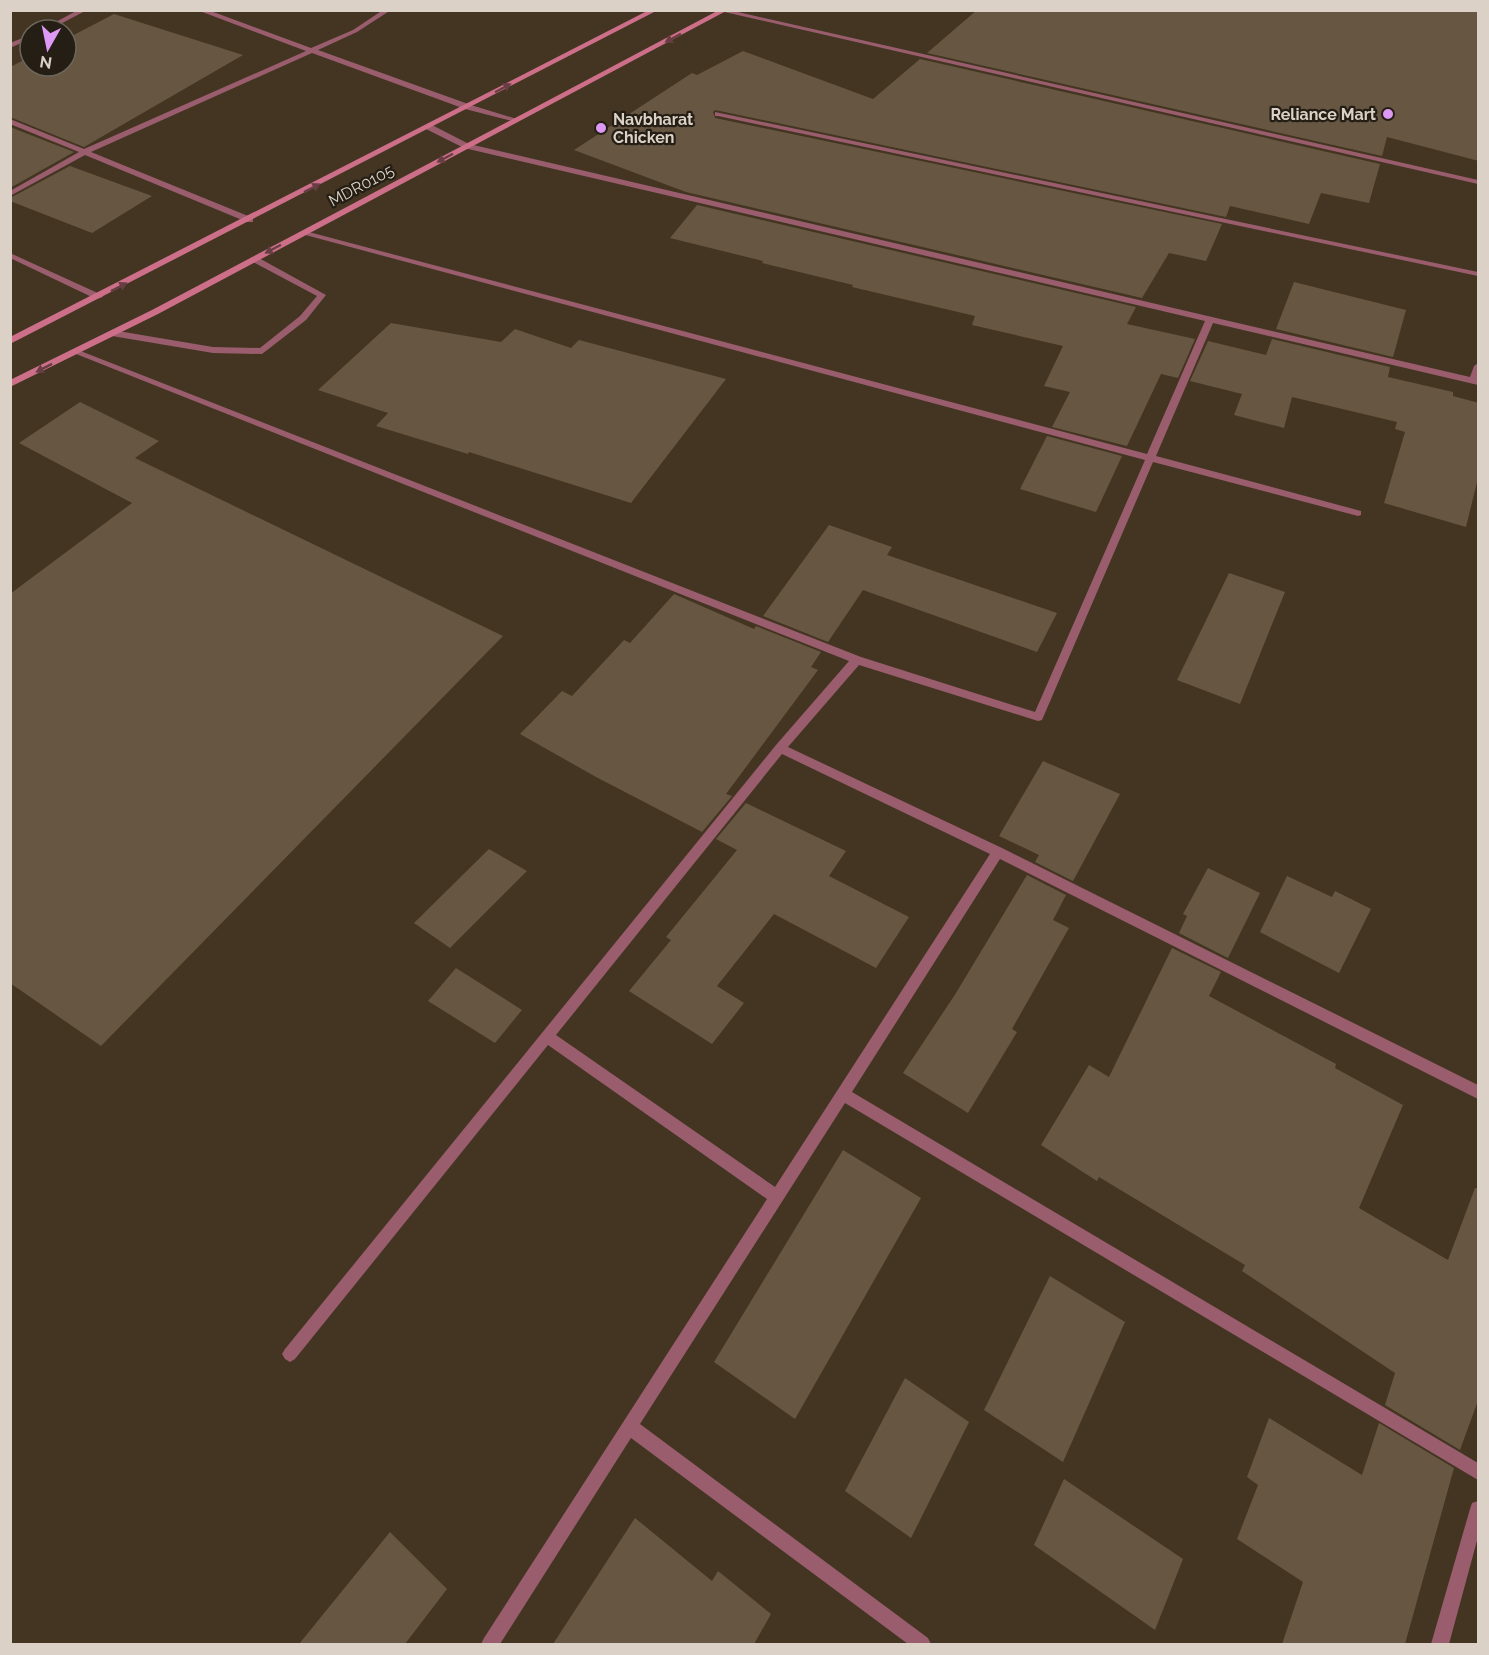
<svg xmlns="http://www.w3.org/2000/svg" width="1489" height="1655" viewBox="0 0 1489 1655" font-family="Raleway,sans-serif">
  <rect width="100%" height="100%" fill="#433521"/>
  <g fill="#675742">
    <polygon points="977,10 1479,10 1479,161 1387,137 1382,156 927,53"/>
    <polygon points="114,14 243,55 84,147 10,117 10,67 30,57 30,66 66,66 66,39"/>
    <polygon points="743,51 873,99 920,59 1380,164 1369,203 1321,193 1309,224 1230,206 1226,217 715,110 713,112 715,118 1222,224 1206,261 1169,253 1142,298 686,192 574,150 692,73 697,75"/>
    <polygon points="10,127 74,152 10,188"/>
    <polygon points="70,166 152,196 92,233 10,201 10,198"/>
    <polygon points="697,205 1136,307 1127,324 1195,339 1178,378 1161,374 1127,446 1052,427 1070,392 1044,386 1063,346 972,325 975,316 852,287 853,285 762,263 763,261 670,238"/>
    <polygon points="1294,282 1406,310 1393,357 1276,329"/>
    <polygon points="391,323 501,342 515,329 571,348 579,340 726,379 631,503 469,452 468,454 376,426 388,413 318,390"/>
    <polygon points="1272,339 1390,367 1388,377 1453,392 1453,396 1479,403 1479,474 1466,527 1384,503 1405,432 1395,429 1397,422 1292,397 1284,428 1234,415 1242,394 1190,381 1208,341 1266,355"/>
    <polygon points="80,402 159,441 135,458 503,636 101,1046 10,983 10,594 132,503 19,443"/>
    <polygon points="1047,436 1122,456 1096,512 1020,489"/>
    <polygon points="829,525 892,547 887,555 1057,613 1037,652 863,590 828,642 763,616"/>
    <polygon points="1229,573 1285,592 1240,704 1177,680"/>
    <polygon points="674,594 754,629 756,626 821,652 811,667 818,670 726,794 732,796 702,832 596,777 520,734 562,691 572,696 624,640 630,643"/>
    <polygon points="1043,761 1120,794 1073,881 1035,862 1039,855 999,836"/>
    <polygon points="746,803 846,851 829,876 909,917 876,968 774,914 717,986 744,1003 712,1044 629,991 671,940 666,937 737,850 716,839"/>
    <polygon points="489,849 527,871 450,948 414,923"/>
    <polygon points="1208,868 1260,893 1228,958 1179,933 1187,916 1183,914"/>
    <polygon points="1027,875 1066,895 1053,920 1069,928 1012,1029 1017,1032 968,1113 903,1073 956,993"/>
    <polygon points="1287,876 1332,897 1335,891 1371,909 1339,973 1260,932"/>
    <polygon points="1172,948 1221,972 1209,996 1336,1064 1335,1068 1403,1105 1359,1208 1448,1260 1475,1188 1479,1189 1479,1398 1460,1450 1385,1405 1395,1373 1242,1271 1245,1265 1099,1177 1097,1181 1041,1145 1089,1065 1109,1077"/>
    <polygon points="456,968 522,1010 495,1043 428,1001"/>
    <polygon points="843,1150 921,1198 795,1419 714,1362"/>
    <polygon points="1050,1276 1125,1322 1063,1462 984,1410"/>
    <polygon points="905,1378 969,1422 911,1538 845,1491"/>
    <polygon points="1269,1418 1362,1475 1379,1423 1454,1468 1405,1644 1282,1644 1303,1582 1237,1539 1258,1485 1247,1477"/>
    <polygon points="1064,1479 1183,1559 1155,1630 1034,1545"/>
    <polygon points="635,1518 712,1581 718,1571 771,1614 754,1644 553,1644"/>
    <polygon points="390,1532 447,1589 405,1644 299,1644"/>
  </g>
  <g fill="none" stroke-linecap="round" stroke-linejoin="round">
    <polygon fill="#995d6d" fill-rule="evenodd" points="251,257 257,257 326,295 306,320 262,354 213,353 112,336 108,333 112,330 213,347 260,348 300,316 317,296 251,261"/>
    <g fill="#995d6d" fill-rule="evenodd">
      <polygon points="78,10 87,10 49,30 41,30"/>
      <polygon points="197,10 208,10 311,48 353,30 383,10 391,10 357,32 318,50 471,105 520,120 516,122 465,109 312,53 91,152 253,218 253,222 247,222 85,155 10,196 10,191 79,152 10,124 10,119 84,149 306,51"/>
      <polygon points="729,10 1478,180 1478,184 720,11"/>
      <polygon points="30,35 30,39 10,48 10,43"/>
      <polygon points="715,112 1478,272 1478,276 718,116 715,116"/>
      <path d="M426 125H432L469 144 1470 377 1474 366 1478 363V385L1213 323 1156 456 1361 511V515L1358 516 1153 462 1042 720 1038 721 859 665 788 747 1002 848 1478 1085V1099L1000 859 852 1092 1478 1463V1480L845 1103 640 1424 928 1638 931 1644H908L631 1438 500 1644H481L484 1638 767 1199 548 1045 295 1359 290 1362 285 1359 282 1354 285 1349 776 745 849 661 71 352 72 350H78L861 657 1035 712 1145 460 298 233 305 231 1147 454 1205 321 464 148 426 129ZM782 754 990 854 775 1187 556 1035Z"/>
      <polygon points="10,253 102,295 103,297 96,299 10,258"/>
      <polygon points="1478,1501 1478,1537 1449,1644 1431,1644 1470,1509 1472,1503"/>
    </g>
    <g fill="#ce6f8a" fill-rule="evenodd">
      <polygon points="649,10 658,10 10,344 10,337"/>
      <polygon points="719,10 728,10 158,314 10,387 10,380 152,310"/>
    </g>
  </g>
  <defs><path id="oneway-solid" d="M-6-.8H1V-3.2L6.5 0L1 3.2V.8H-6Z" transform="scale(1.5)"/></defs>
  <g fill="#683e44">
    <use href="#oneway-solid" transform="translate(673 38) rotate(152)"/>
    <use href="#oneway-solid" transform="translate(503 88) rotate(-28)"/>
    <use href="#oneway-solid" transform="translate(445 158) rotate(152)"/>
    <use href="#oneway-solid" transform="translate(312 188) rotate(-27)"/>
    <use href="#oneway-solid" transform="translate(273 249) rotate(152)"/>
    <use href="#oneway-solid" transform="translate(119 287) rotate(-27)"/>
    <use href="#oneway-solid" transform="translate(44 368) rotate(153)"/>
  </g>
  <g fill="#dd99f3" stroke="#241e15" stroke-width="2">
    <circle cx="1388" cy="114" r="6"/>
    <circle cx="601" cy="128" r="6"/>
  </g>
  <g text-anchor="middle" stroke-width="4.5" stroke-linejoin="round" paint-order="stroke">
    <g font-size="16" font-weight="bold" fill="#dbd1c6" stroke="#241e15" text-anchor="end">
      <text x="1376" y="120">Reliance Mart</text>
      <text x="613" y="125" text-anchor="start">Navbharat<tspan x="613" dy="18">Chicken</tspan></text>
    </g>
    <g font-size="16" fill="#dbd1c6" stroke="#241e15">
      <text transform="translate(361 185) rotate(-28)" y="6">MDR0105</text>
    </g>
  </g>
  <rect width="1489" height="1655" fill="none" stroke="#dbd1c6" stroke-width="24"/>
  <g transform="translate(48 48) rotate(189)"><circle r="28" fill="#241e15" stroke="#6d665c" stroke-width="1.5"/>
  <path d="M0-4.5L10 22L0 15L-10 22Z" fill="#dd99f3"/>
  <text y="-9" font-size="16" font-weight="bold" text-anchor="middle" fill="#dbd1c6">N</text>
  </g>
</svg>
